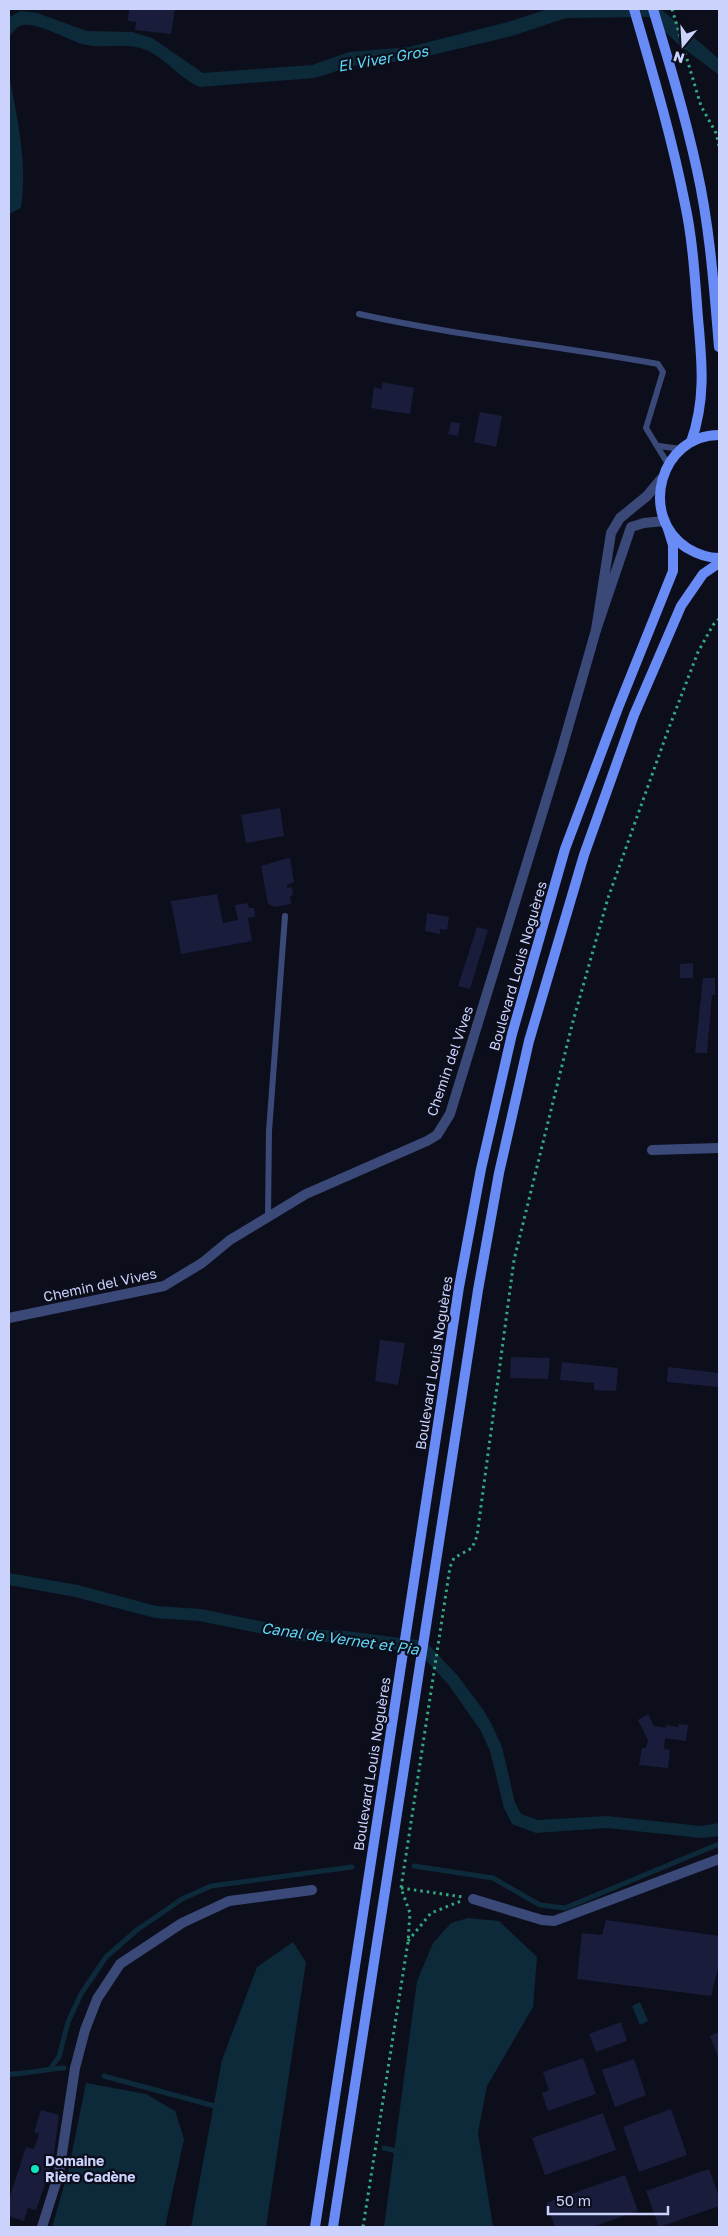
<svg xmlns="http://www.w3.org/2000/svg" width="728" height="2236" viewBox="0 0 728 2236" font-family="'Golos Text',sans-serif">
  <rect width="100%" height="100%" fill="#0c0e1c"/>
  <g fill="#0d2a3a">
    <path d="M548 9H661L719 59V75L678 44 650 17 566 18 512 36 411 60 352 66 315 78 200 87C180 79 167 59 146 50 125 41 102 50 82 44 67 39 37 22 23 25 17 26 13 32 9 37V17L21 11 37 13 87 31 132 32 152 38 203 73 312 65 349 52 409 47 508 22Z"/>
    <path d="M9 74C17 118 28 164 21 208L9 214Z"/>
    <polygon points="9,1573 78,1585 156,1606 201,1609 299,1629 346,1631 425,1641 458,1676 484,1711 492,1725 502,1747 515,1803 521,1814 538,1820 607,1816 701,1826 719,1823 719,1836 701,1838 607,1828 536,1833 512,1824 504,1808 490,1751 481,1731 448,1684 419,1653 345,1643 298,1641 199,1621 155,1618 75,1597 9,1585"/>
    <polygon points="468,1918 499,1921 537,1957 533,2007 487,2086 478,2133 493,2227 384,2227 417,1981 433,1943 451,1923"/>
    <polygon points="293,1942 306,1962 266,2227 191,2227 222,2060 257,1967"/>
    <polygon points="640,2002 648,2021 640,2025 632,2006"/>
    <polygon points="86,2083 146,2094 175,2111 184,2139 165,2227 52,2227 68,2172"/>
  </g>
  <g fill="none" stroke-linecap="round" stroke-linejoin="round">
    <g stroke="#0d2a3a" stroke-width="5">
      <polyline points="414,1866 493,1878 540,1905 565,1908 719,1844"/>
      <polyline points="50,2069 59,2057 68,2022 81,1994 106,1957 137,1930 182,1899 211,1886 352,1867"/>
      <path d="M9 2074C28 2074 45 2069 64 2068"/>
      <polyline points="104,2076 218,2107"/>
      <polyline points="384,2148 400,2152"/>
    </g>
  </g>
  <g fill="#1a1c3c">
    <polygon points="129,9 175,9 171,34 135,30 136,22 128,21"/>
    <polygon points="382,382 414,388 410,414 371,408 374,387 382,389"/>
    <polygon points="480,412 502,416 496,447 474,442"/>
    <polygon points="451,422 460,423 458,436 448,434"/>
    <polygon points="280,808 284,836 246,843 241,815"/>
    <polygon points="288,858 290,858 294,882 287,885 287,888 292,887 293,895 290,896 291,904 275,907 268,904 261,866"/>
    <polygon points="217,894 223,923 238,920 235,905 247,903 249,908 254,908 255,917 248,918 252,941 181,954 171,901"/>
    <polygon points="427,913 449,917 447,930 440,929 440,934 425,931"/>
    <polygon points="477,927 488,930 470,989 458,986"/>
    <polygon points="693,963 693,978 680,978 680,964"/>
    <polygon points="703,978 715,978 715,995 712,995 707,1053 695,1053"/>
    <polygon points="380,1340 405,1343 398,1385 375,1381"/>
    <polygon points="511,1357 550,1358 548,1379 510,1378"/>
    <polygon points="562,1362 618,1368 616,1391 594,1390 594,1383 560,1380"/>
    <polygon points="668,1367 719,1373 719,1387 667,1382"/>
    <polygon points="648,1714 654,1726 666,1728 666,1725 678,1727 679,1724 688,1725 686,1741 665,1738 664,1749 670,1750 668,1768 639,1765 642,1748 646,1748 648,1740 638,1720"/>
    <polygon points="606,1920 719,1936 719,1964 711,1996 577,1979 582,1933 602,1935"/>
    <polygon points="621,2022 627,2041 596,2052 589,2034"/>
    <polygon points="719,2032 719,2059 710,2036"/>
    <polygon points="583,2058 596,2094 548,2111 542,2093 549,2090 543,2072"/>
    <polygon points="634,2059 646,2095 615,2107 602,2070"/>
    <polygon points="671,2109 687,2155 639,2172 623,2127"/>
    <polygon points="41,2110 59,2115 53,2161 36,2210 28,2208 24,2221 9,2216 9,2199 26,2147 34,2149 39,2134 34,2132"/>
    <polygon points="603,2113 616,2150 545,2175 532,2138"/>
    <polygon points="709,2169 719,2197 719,2206 659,2227 646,2191"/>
    <polygon points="625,2175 638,2211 592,2227 555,2227 546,2203"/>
  </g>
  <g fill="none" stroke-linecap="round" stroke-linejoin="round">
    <g stroke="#34a781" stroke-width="3" stroke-dasharray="2.5 4" stroke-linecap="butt">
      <polyline points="672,9 701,106 716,133 719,146"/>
      <polyline points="401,1888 463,1897"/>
      <polyline points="408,1941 431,1913 461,1901"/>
      <polyline points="363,2227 408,1942 410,1913 401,1888 450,1567 454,1558 472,1548 477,1536 514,1260 572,1025 608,898 667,733 698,652 713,625 719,619"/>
    </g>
    <g stroke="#3a4978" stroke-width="6">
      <path d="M359 314C458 336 558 346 658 364L663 372 646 428 668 464"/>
      <polyline points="659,446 681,449"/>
      <polyline points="268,1216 269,1131 285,916"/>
    </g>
    <g stroke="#3a4978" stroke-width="10">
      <polyline points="661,479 647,496 620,518 611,533 596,630 631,527 644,523 664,521"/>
      <polyline points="652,1150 719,1148"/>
      <polyline points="9,1318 164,1286 202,1263 230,1240 306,1194 427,1141 437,1135 450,1114 561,752 596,630"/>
      <polyline points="473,1899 542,1920 554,1921 719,1859"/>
      <polyline points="42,2227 59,2173 75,2068 85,2030 97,1999 120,1964 182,1923 229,1901 312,1890"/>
    </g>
    <g stroke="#688bf6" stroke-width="10">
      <path d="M634 9C653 74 672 138 685 204 693 241 695 280 698 318 702 362 706 400 691 442"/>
      <path d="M653 9C669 62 685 115 697 170 710 228 714 288 719 347"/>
      <path d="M719 435C660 435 638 516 687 548 697 554 708 558 719 558"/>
      <polyline points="315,2227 459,1287 481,1169 512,1034 565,849 618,708 673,571 673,545 668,529"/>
      <polyline points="333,2227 478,1290 499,1173 529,1041 584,855 634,715 681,606 703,574 719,563"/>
    </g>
  </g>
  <circle fill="#0ee5c0" stroke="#0c0e1c" stroke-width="2" cx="35" cy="2169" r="5"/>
  <g text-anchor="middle" stroke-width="4.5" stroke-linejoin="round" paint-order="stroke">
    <g font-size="14" fill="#cbd2fc" stroke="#0c0e1c">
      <text transform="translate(518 966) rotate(-74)" y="5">Boulevard Louis Noguères</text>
      <text transform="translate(450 1061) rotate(-71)" y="5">Chemin del Vives</text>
      <text transform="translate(100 1285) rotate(-12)" y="5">Chemin del Vives</text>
      <text transform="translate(434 1363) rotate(-81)" y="5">Boulevard Louis Noguères</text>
      <text transform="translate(372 1764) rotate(-81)" y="5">Boulevard Louis Noguères</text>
    </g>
    <g font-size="14" font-weight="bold" fill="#cbd2fc" stroke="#0c0e1c" text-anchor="start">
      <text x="45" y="2166">Domaine<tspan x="45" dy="16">Rière Cadène</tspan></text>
    </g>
    <g font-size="15" font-style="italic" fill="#5fd8f5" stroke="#0c0e1c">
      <text transform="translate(383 59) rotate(-10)" y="5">El Viver Gros</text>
      <text transform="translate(340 1639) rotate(8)" y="5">Canal de Vernet et Pia</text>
    </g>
  </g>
  <rect width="728" height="2236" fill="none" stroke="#cbd2fc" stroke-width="20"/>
  <g transform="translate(683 45) rotate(198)" stroke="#0c0e1c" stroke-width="4" paint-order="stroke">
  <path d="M0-4L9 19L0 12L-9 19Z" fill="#cbd2fc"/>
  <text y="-8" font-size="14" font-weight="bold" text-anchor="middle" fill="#cbd2fc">N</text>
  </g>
  <path d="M548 2206v8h120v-8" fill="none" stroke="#cbd2fc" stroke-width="2.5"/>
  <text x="556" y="2206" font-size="15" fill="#cbd2fc" stroke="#0c0e1c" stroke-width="4" paint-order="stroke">50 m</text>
</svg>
